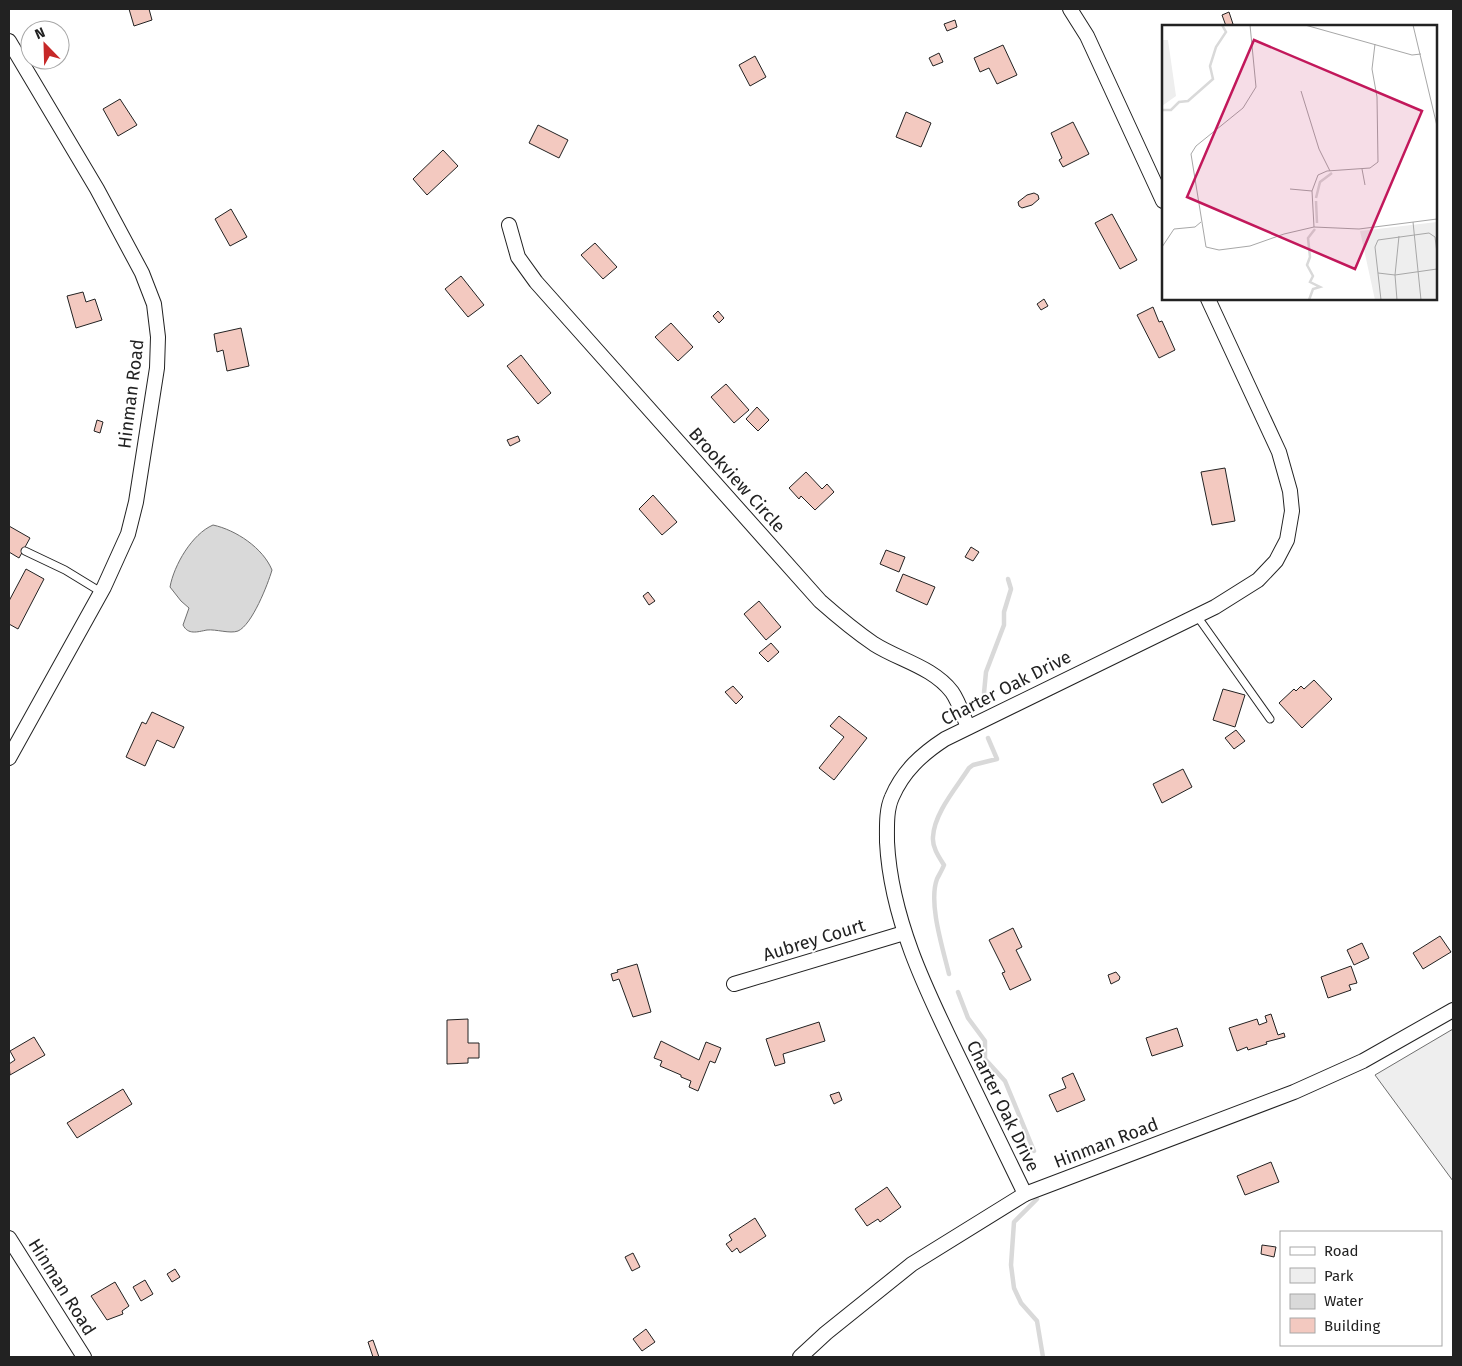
<svg xmlns="http://www.w3.org/2000/svg" width="1462" height="1366" viewBox="0 0 1462 1366" font-family="'Fira Sans',sans-serif">
  <rect width="100%" height="100%" fill="#fff"/>
  <polygon fill="#eee" stroke="#6f6f6f" points="1453,1029 1453,1181 1375,1075"/>
  <path fill="#d9d9d9" stroke="#6f6f6f" d="M213 525C236 530 263 548 272 570 268 584 252 625 238 631 230 634 216 629 207 630 197 632 188 635 183 625L189 608 181 601 170 587C174 565 192 534 213 525Z"/>
  <g fill="none" stroke-linecap="round" stroke-linejoin="round">
    <g stroke="#d9d9d9" stroke-width="4.5">
      <polyline points="984,693 986,672 1004,625 1004,612 1011,589 1008,579"/>
      <path d="M949 974C943 949 928 903 937 879 939 875 942 870 944 865 939 857 932 847 933 837 934 813 957 787 969 768L973 765 997 759 988 738"/>
      <polyline points="958,992 968,1018 985,1041 985,1059 1005,1081 1034,1151"/>
      <polyline points="1037,1199 1014,1222 1011,1265 1014,1288 1021,1303 1037,1321 1043,1357"/>
    </g>
  </g>
  <g fill="#f3c9c0" stroke="#222">
    <polygon points="129,9 149,9 152,20 134,26"/>
    <polygon points="1229,12 1233,24 1226,26 1222,15"/>
    <polygon points="955,20 957,27 947,31 944,24"/>
    <polygon points="1003,45 1017,75 997,84 989,68 980,72 974,58"/>
    <polygon points="939,53 943,62 933,66 929,58"/>
    <polygon points="755,56 766,77 750,86 739,65"/>
    <polygon points="120,99 137,125 118,136 103,109"/>
    <polygon points="906,112 931,123 921,147 896,137"/>
    <polygon points="1073,122 1089,154 1063,167 1059,160 1062,158 1051,133"/>
    <polygon points="538,125 568,140 559,158 529,143"/>
    <polygon points="443,150 458,166 427,195 413,179"/>
    <polygon points="1034,193 1038,195 1039,199 1032,205 1022,208 1019,206 1018,202 1027,195"/>
    <polygon points="231,209 247,237 230,246 215,219"/>
    <polygon points="1112,214 1137,260 1120,269 1095,223"/>
    <polygon points="595,243 617,267 603,279 581,255"/>
    <polygon points="461,276 484,305 468,317 445,289"/>
    <polygon points="83,292 86,302 95,299 102,320 76,328 67,296"/>
    <polygon points="1044,299 1048,306 1041,310 1037,304"/>
    <polygon points="1153,307 1159,322 1162,321 1175,350 1159,358 1137,315"/>
    <polygon points="718,311 724,318 719,323 713,316"/>
    <polygon points="671,323 693,347 678,361 655,337"/>
    <polygon points="241,328 249,366 227,371 223,350 217,352 214,334"/>
    <polygon points="521,355 551,393 538,404 507,366"/>
    <polygon points="726,384 749,410 734,423 711,397"/>
    <polygon points="757,407 769,420 758,431 746,419"/>
    <polygon points="97,420 103,422 100,433 94,431"/>
    <polygon points="518,436 520,441 510,446 507,440"/>
    <polygon points="1225,468 1235,521 1212,525 1201,472"/>
    <polygon points="806,472 822,489 827,484 834,492 815,510 801,496 799,499 789,488"/>
    <polygon points="653,495 677,522 662,535 639,509"/>
    <polygon points="9,526 30,538 19,558 9,552"/>
    <polygon points="971,547 979,552 973,561 965,557"/>
    <polygon points="886,550 905,557 899,572 880,564"/>
    <polygon points="26,569 44,579 18,629 9,624 9,601"/>
    <polygon points="903,574 935,587 927,605 896,591"/>
    <polygon points="648,592 655,601 649,605 643,596"/>
    <polygon points="759,601 781,627 766,640 744,614"/>
    <polygon points="771,643 779,652 768,662 759,653"/>
    <polygon points="1314,680 1332,699 1302,728 1279,703 1294,689 1296,691 1301,686 1304,689"/>
    <polygon points="733,686 743,697 736,704 725,692"/>
    <polygon points="1223,689 1245,695 1235,727 1213,720"/>
    <polygon points="152,712 184,727 174,748 157,740 145,766 126,757 142,722 146,724"/>
    <polygon points="839,716 867,738 834,780 819,768 844,737 830,726"/>
    <polygon points="1236,730 1245,741 1234,749 1225,738"/>
    <polygon points="1183,769 1192,787 1162,803 1153,784"/>
    <polygon points="1013,928 1022,947 1016,950 1031,980 1010,990 1002,973 1005,972 989,940"/>
    <polygon points="1440,936 1451,952 1423,969 1413,953"/>
    <polygon points="1362,943 1369,958 1354,965 1347,950"/>
    <polygon points="637,964 651,1012 633,1017 619,979 613,981 611,974 618,972 617,970"/>
    <polygon points="1351,966 1357,983 1349,985 1351,990 1328,998 1321,977"/>
    <polygon points="1116,972 1120,977 1119,980 1111,984 1108,975"/>
    <polygon points="1271,1014 1278,1035 1284,1033 1285,1037 1266,1042 1267,1044 1248,1050 1247,1047 1237,1051 1229,1028 1257,1019 1259,1025 1267,1022 1265,1016"/>
    <polygon points="468,1019 468,1043 479,1043 479,1058 468,1058 468,1063 447,1064 447,1020"/>
    <polygon points="819,1022 825,1041 783,1054 785,1063 775,1066 766,1039"/>
    <polygon points="1177,1028 1183,1046 1152,1056 1146,1038"/>
    <polygon points="34,1037 45,1055 10,1075 9,1064 15,1060 10,1051"/>
    <polygon points="661,1041 699,1060 706,1042 721,1048 715,1063 710,1061 698,1091 689,1087 691,1081 681,1077 681,1075 660,1066 662,1061 654,1058"/>
    <polygon points="1073,1073 1085,1100 1057,1112 1049,1095 1066,1088 1062,1078"/>
    <polygon points="123,1089 132,1104 77,1138 67,1123"/>
    <polygon points="839,1092 842,1100 834,1104 830,1095"/>
    <polygon points="1271,1162 1279,1182 1245,1195 1237,1176"/>
    <polygon points="887,1187 901,1207 880,1222 878,1219 867,1226 855,1209"/>
    <polygon points="755,1218 766,1236 740,1253 737,1248 732,1252 726,1244 732,1240 729,1235"/>
    <polygon points="1262,1245 1276,1247 1274,1257 1261,1254"/>
    <polygon points="633,1253 640,1267 632,1271 625,1257"/>
    <polygon points="175,1269 180,1277 172,1282 167,1274"/>
    <polygon points="145,1280 153,1294 141,1301 133,1287"/>
    <polygon points="115,1282 129,1306 122,1311 123,1314 107,1320 91,1296"/>
    <polygon points="646,1329 655,1342 642,1351 633,1339"/>
    <polygon points="373,1340 379,1357 373,1357 368,1342"/>
  </g>
  <g fill="none" stroke-linecap="round" stroke-linejoin="round">
    <g stroke="#222" stroke-width="9">
      <g id="service">
        <polyline points="25,551 65,570 101,592"/>
        <polyline points="1197,616 1270,719"/>
      </g>
    </g>
    <g stroke="#222" stroke-width="16">
      <g id="minor">
        <polyline points="1070,9 1087,36 1163,201"/>
        <polyline points="9,41 97,189 142,273 154,304 158,337 157,368 136,502 128,534 104,587 9,758"/>
        <path d="M509 225 518 257 536 282 820 601C837 616 855 631 874 644 899 660 933 667 952 692 959 702 963 716 968 727"/>
        <polyline points="734,984 904,933"/>
        <path d="M1025 1194C1003 1149 982 1105 960 1060 927 992 891 920 887 842 887 827 886 810 892 797 903 771 922 754 945 739L1215 607 1258 580 1276 561 1287 540 1292 511 1290 491 1279 452 1208 299"/>
        <polyline points="9,1238 84,1357"/>
        <polyline points="800,1357 826,1333 912,1264 1025,1194 1294,1092 1363,1061 1453,1010"/>
      </g>
    </g>
    <use href="#service" stroke="#fff" stroke-width="7"/>
    <use href="#minor" stroke="#fff" stroke-width="14"/>
  </g>
  <g text-anchor="middle" stroke-width="4" stroke-linejoin="round" paint-order="stroke">
    <g font-size="18" fill="#222" stroke="#fff">
      <text transform="translate(131 394) rotate(-83)" y="6">Hinman Road</text>
      <text transform="translate(737 480) rotate(48)" y="6">Brookview Circle</text>
      <text transform="translate(1006 688) rotate(-27)" y="6">Charter Oak Drive</text>
      <text transform="translate(814 940) rotate(-17)" y="6">Aubrey Court</text>
      <text transform="translate(1003 1106) rotate(64)" y="6">Charter Oak Drive</text>
      <text transform="translate(1106 1143) rotate(-21)" y="6">Hinman Road</text>
      <text transform="translate(62 1287) rotate(58)" y="6">Hinman Road</text>
    </g>
  </g>
  <g transform="translate(1162 25)">
    <rect width="275" height="275" fill="#fff"/>
    <path d="M0 15H6L14 71 0 81ZM275 197V275H213L198 206Z" fill="#eee"/>
    <path fill="none" stroke="#d9d9d9" stroke-width="2.5" d="M0 85H9L17 77 26 76 51 54 48 41 54 22 64 7 60 0M154 173 158 157 170 148M154 176 155 198M147 275 151 264 158 262 148 257 151 251 145 240 148 232 146 213 153 204"/>
    <path fill="none" stroke="#a7a7a7" stroke-width="1" d="M88 0 94 62 81 83 34 121 29 129 44 222 57 225 88 221 122 209 152 202 197 204 275 194M143 0 250 30 259 29M251 0 275 101M139 66 157 124 168 146M200 144 203 160M128 164 150 166M251 197 259 275M152 202 150 166 156 150 165 146 208 143 216 137 215 72 210 44 213 19M0 222 12 204 33 202 39 197M216 248 233 250 237 211M219 275 213 222 216 215 267 208 273 212 275 228M235 275 233 250 275 244"/>
    <path fill="#c2185b" fill-opacity="0.15" stroke="#c2185b" stroke-width="2.5" d="M92 15 260 86 193 244 25 172Z"/>
    <rect width="275" height="275" fill="none" stroke="#222" stroke-width="2.5"/>
  </g>
  <rect width="1462" height="1366" fill="none" stroke="#222222" stroke-width="20"/>
  <rect x="1280" y="1231" width="162" height="115" fill="#ffffff" stroke="#a7a7a7"/>
  <rect x="1290" y="1247" width="25" height="8" fill="#ffffff" stroke="#a7a7a7"/>
  <text x="1324" y="1256" font-size="15" fill="#222222">Road</text>
  <rect x="1290" y="1268" width="25" height="15" fill="#eeeeee" stroke="#a7a7a7"/>
  <text x="1324" y="1281" font-size="15" fill="#222222">Park</text>
  <rect x="1290" y="1294" width="25" height="15" fill="#d9d9d9" stroke="#a7a7a7"/>
  <text x="1324" y="1306" font-size="15" fill="#222222">Water</text>
  <rect x="1290" y="1318" width="25" height="15" fill="#f3c9c0" stroke="#a7a7a7"/>
  <text x="1324" y="1331" font-size="15" fill="#222222">Building</text>
  <g transform="translate(45 45) rotate(337)"><circle r="24" fill="#ffffff" stroke="#a7a7a7"/>
  <path d="M0-4L9 19L0 12L-9 19Z" fill="#c62828"/>
  <text y="-8" font-size="14" font-weight="bold" text-anchor="middle" fill="#222222">N</text>
  </g>
</svg>
